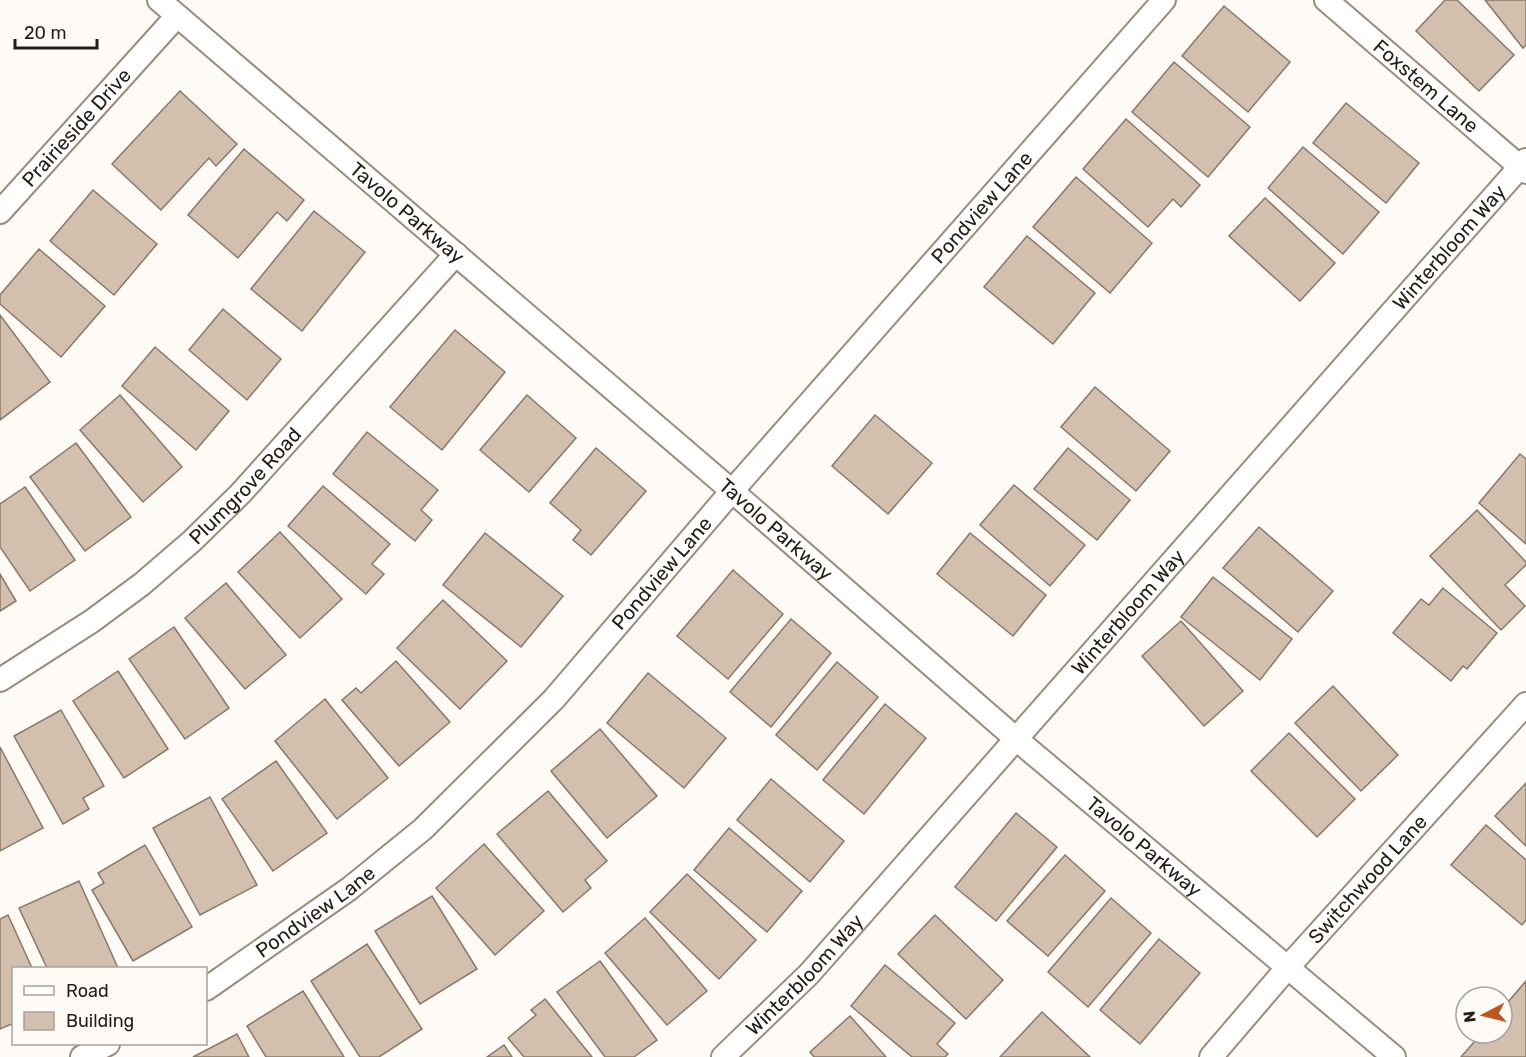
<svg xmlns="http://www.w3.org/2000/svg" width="1526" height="1057" viewBox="0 0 1526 1057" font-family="Rubik,sans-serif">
  <rect width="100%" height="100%" fill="#fefaf6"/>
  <g fill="#d3bfad" stroke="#8a7867" stroke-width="1.5">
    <polygon points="1445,0 1457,0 1514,55 1479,91 1416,31"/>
    <polygon points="1485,0 1526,0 1526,45 1523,48"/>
    <polygon points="1224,6 1290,62 1248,112 1182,56"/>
    <polygon points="1174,62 1250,127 1208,177 1132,112"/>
    <polygon points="180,91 237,144 216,166 209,158 161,210 112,164"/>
    <polygon points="1346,103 1419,163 1386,203 1313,143"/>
    <polygon points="1126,119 1200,185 1181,207 1173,199 1148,227 1083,169"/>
    <polygon points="1303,147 1379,212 1343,254 1268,188"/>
    <polygon points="244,149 304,200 287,221 277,212 238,258 188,215"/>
    <polygon points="1076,177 1152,243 1110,293 1033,227"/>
    <polygon points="93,190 157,244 114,295 50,241"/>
    <polygon points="1265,198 1335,263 1300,301 1229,236"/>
    <polygon points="314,211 365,252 302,331 251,289"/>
    <polygon points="1027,236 1095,293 1053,344 984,287"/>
    <polygon points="39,249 105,306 61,357 0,304 0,295"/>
    <polygon points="223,309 281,359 247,400 189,350"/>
    <polygon points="0,315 50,382 0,420"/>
    <polygon points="455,330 505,372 442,450 390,407"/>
    <polygon points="155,347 229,411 196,450 122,386"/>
    <polygon points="1095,387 1170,451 1136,491 1061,427"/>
    <polygon points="120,395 182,467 143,502 80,430"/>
    <polygon points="527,395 576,438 529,492 480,450"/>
    <polygon points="875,415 932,463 888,514 832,466"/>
    <polygon points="367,432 438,490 421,510 432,520 415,541 333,474"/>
    <polygon points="76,443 131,517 85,551 30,477"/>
    <polygon points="596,448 646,491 591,555 573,540 581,530 550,503"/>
    <polygon points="1068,448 1130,500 1097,540 1034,489"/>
    <polygon points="1520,454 1526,459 1526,544 1479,503"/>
    <polygon points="1014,485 1085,545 1050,586 980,525"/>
    <polygon points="323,486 390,544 372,564 384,574 366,594 288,526"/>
    <polygon points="25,487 75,560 30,591 0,547 0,504"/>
    <polygon points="1477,510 1526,562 1526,565 1505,585 1525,606 1501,630 1430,556"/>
    <polygon points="1259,527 1333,591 1298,632 1223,568"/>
    <polygon points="280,532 342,599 300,638 238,572"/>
    <polygon points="485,533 563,596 521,647 443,585"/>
    <polygon points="970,533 1046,595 1013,636 937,574"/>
    <polygon points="733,570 783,614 728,679 677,636"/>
    <polygon points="0,574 16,601 0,611"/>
    <polygon points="1213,577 1292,639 1260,680 1181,617"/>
    <polygon points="226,583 286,655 245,689 185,618"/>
    <polygon points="1443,588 1497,633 1467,669 1463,666 1451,681 1393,633 1421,599 1429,605"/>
    <polygon points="443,600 507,661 460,709 397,648"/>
    <polygon points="791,619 831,653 771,727 730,692"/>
    <polygon points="1181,621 1243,691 1204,726 1142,656"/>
    <polygon points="174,627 229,708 185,739 129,659"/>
    <polygon points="396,661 450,722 399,766 342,700 356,688 361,693"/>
    <polygon points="837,662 878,697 817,770 776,735"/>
    <polygon points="118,671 168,749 124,778 73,701"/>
    <polygon points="648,673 726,738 684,788 607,723"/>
    <polygon points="1333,686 1398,755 1361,791 1295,723"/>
    <polygon points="325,699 388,778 337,819 275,741"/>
    <polygon points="885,704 926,738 864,814 823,780"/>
    <polygon points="61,710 104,786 83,798 89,809 63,824 14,736"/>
    <polygon points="600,729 657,796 607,838 551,771"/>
    <polygon points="1289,733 1355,799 1317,837 1251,771"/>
    <polygon points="0,747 43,828 0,851"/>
    <polygon points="276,761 327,833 273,871 222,799"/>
    <polygon points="771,779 844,841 810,882 737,820"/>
    <polygon points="1526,783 1526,846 1495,816"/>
    <polygon points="548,791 607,861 585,880 591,888 563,912 497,834"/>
    <polygon points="210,797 257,885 200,915 153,828"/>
    <polygon points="1016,813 1057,847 996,921 955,887"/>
    <polygon points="1486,825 1526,860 1526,920 1522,925 1451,865"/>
    <polygon points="729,828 802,891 767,932 694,870"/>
    <polygon points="484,844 544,911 495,955 436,888"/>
    <polygon points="145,845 192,927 133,961 92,890 104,883 98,873"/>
    <polygon points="1065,855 1105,891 1048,956 1007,921"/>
    <polygon points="687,874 756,940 719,979 650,912"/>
    <polygon points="79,881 118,968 47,968 19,908"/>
    <polygon points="432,896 477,969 420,1004 375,931"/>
    <polygon points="1111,898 1151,933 1088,1007 1048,972"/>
    <polygon points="8,915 32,968 14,968 14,1023 0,1029 0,919"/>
    <polygon points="935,915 1003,980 966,1019 898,954"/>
    <polygon points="645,918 707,991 667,1025 605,953"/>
    <polygon points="1159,939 1200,973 1140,1044 1100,1010"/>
    <polygon points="367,944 422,1029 379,1057 360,1057 311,981"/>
    <polygon points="600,961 657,1040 634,1057 605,1057 557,992"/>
    <polygon points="885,965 955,1023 937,1044 948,1054 945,1057 912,1057 851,1006"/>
    <polygon points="1526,981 1526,1057 1461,1057 1482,1033 1502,1033 1502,1009"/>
    <polygon points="303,991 344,1057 266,1057 247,1026"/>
    <polygon points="545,999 592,1057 524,1057 508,1038 536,1015 531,1010"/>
    <polygon points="1042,1012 1090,1057 1000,1057"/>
    <polygon points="850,1016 886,1057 814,1057 810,1052"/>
    <polygon points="237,1034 249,1057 193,1057"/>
    <polygon points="504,1045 512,1057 487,1057"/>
  </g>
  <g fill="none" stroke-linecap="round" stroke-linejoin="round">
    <g stroke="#9d8b79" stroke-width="26">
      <g id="minor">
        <path id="s1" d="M159 0 732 491 1015 738 1394 1057"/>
        <path id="s2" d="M1326 0 1526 172"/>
        <path id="s3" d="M0 212 177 16"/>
        <path id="s4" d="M0 680 92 621 142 584 192 541 240 494 456 254"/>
        <path id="s5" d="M206 989 349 889 423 829 554 699 732 491 1164 0"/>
        <polyline points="82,1057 108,1044"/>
        <path id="s6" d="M723 1057 809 974 1526 160"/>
        <path id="s7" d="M1211 1057 1288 967 1526 704"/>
      </g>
    </g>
    <use href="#minor" stroke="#fff" stroke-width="22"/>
  </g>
  <g text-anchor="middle" stroke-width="6" stroke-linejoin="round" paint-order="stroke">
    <g font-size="20" fill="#241d16" stroke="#fefaf6">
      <text dy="7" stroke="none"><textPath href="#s2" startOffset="132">Foxstem Lane</textPath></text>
      <text dy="7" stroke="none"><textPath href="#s3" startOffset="114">Prairieside Drive</textPath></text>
      <text dy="7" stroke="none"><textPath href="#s5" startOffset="1106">Pondview Lane</textPath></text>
      <text dy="7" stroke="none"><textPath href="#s1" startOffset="327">Tavolo Parkway</textPath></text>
      <text dy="7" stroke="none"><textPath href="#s6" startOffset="1088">Winterbloom Way</textPath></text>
      <text dy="7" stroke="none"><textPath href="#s4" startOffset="314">Plumgrove Road</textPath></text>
      <text dy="7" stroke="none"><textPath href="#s1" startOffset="813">Tavolo Parkway</textPath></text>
      <text dy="7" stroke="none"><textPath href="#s5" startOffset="620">Pondview Lane</textPath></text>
      <text dy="7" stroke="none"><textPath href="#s6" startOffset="602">Winterbloom Way</textPath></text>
      <text dy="7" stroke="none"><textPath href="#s1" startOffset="1299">Tavolo Parkway</textPath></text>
      <text dy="7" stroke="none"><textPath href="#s7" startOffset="237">Switchwood Lane</textPath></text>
      <text dy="7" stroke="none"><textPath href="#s5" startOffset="134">Pondview Lane</textPath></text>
      <text dy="7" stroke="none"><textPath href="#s6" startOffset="116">Winterbloom Way</textPath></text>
    </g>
  </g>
  <rect x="12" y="967" width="195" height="78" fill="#fefaf6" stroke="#a7a29c" stroke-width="1.5"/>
  <rect x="24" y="986" width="30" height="9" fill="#ffffff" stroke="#a7a29c" stroke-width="1.5"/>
  <text x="66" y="997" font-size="18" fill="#241d16">Road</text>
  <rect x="24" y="1012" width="30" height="18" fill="#d3bfad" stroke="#a7a29c" stroke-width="1.5"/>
  <text x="66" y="1027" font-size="18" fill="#241d16">Building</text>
  <g transform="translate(1484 1015) rotate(263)"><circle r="28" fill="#fefaf6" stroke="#a7a29c" stroke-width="1.5"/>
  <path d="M0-4.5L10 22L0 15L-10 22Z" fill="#bc5724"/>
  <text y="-9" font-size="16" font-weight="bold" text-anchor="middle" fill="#241d16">N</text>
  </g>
  <path d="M15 39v9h82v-9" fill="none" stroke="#241d16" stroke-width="3"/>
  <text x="24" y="39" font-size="18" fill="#241d16" stroke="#fefaf6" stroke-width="4.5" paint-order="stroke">20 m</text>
</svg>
